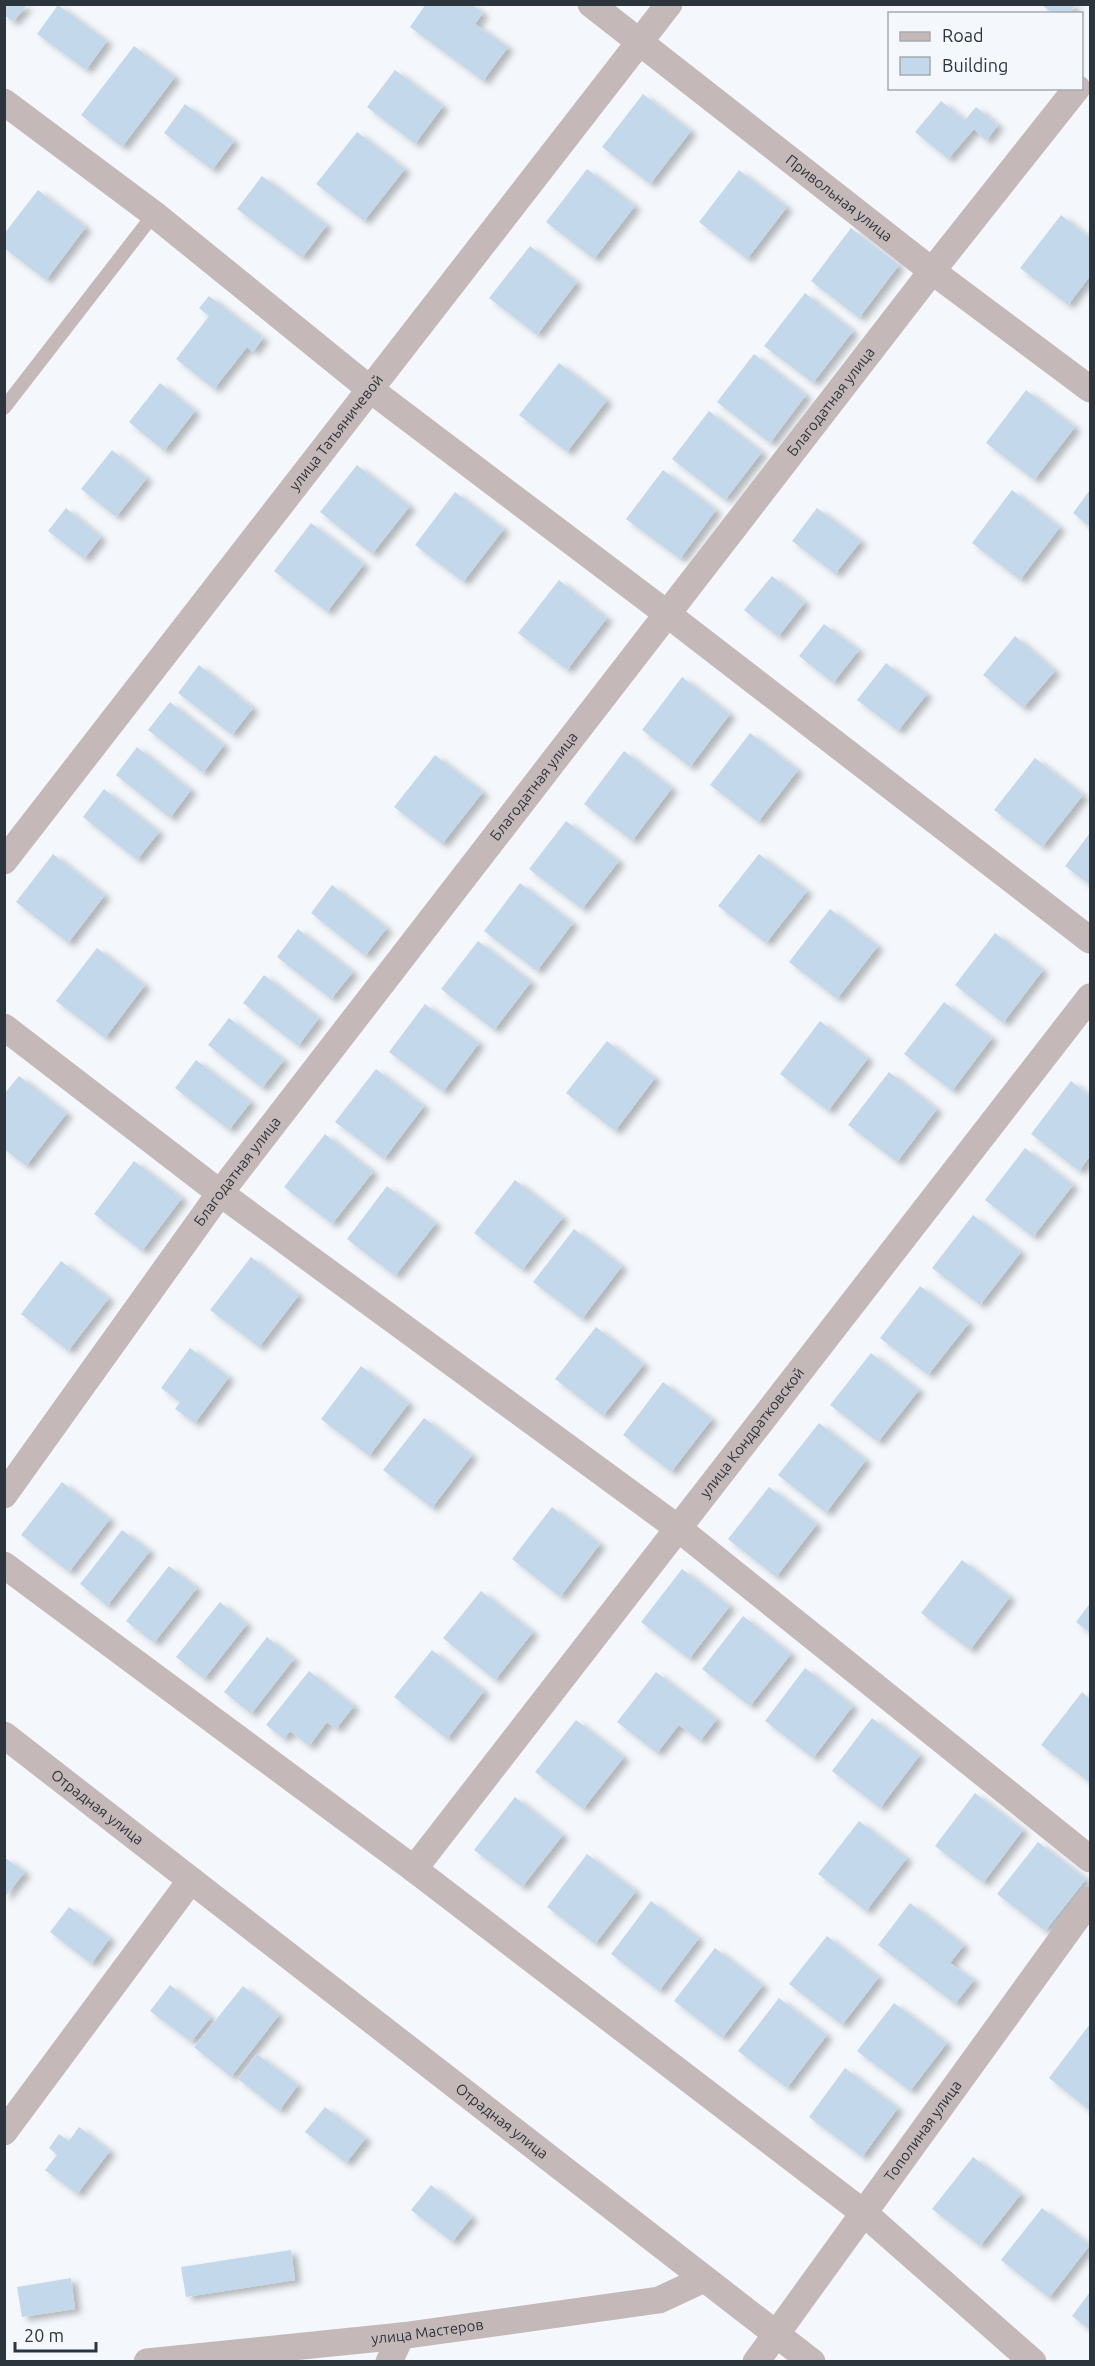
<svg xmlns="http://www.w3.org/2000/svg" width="1095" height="2366" viewBox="0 0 1095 2366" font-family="Ubuntu,sans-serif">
  <defs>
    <filter id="shadow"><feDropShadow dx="6" dy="4" stdDeviation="3" flood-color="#0004"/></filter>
  </defs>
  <rect width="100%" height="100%" fill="#f4f8fc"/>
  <g fill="#c3d9eb" filter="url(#shadow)">
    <polygon points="426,4 471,4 483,13 475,24 508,47 483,81 410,27"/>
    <polygon points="1041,4 1076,4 1069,14 1053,14"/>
    <polygon points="4,5 27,5 13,22 4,15"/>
    <polygon points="58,5 107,41 86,70 37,34"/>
    <polygon points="134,46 175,77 122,147 81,115"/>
    <polygon points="395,70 443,106 415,144 367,107"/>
    <polygon points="643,94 691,131 650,184 602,147"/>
    <polygon points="941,101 965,120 976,107 998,125 986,141 974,129 948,159 915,132"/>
    <polygon points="185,104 234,141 212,170 164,133"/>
    <polygon points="357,132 405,169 364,221 316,184"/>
    <polygon points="587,169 635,206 594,259 546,222"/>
    <polygon points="739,170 787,207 747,259 699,222"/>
    <polygon points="262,176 327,225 302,258 237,209"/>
    <polygon points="38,190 86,227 46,280 4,248 4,234"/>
    <polygon points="1061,215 1090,238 1090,276 1068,305 1020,268"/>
    <polygon points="851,228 899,265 859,318 811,281"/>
    <polygon points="530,246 577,282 537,335 489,298"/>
    <polygon points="805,293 853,331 813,383 764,346"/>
    <polygon points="209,296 263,338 253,352 247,347 214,389 176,359 209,316 199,308"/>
    <polygon points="754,354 806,395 770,443 717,402"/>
    <polygon points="559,363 607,400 567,452 519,415"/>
    <polygon points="160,383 195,411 164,451 129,422"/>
    <polygon points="1026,390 1075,427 1034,480 986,443"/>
    <polygon points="709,411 762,452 725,500 672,459"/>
    <polygon points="112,450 147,478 116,517 81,489"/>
    <polygon points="357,465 410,506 372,554 320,512"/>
    <polygon points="663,470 716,510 680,559 626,519"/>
    <polygon points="1012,490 1060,527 1020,580 972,543"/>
    <polygon points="1090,490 1090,527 1073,513"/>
    <polygon points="455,492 504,529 463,582 415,545"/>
    <polygon points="66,508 101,537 84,559 48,531"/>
    <polygon points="817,508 861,541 835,574 792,541"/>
    <polygon points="311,523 364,564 327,612 274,571"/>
    <polygon points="772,576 805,602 778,637 744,610"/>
    <polygon points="559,580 607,618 567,670 518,633"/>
    <polygon points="824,624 859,650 833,683 799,656"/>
    <polygon points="1015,636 1055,671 1023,708 983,675"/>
    <polygon points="886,663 927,694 898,731 857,700"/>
    <polygon points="199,665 253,708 232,735 178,693"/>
    <polygon points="682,677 730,714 690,767 642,730"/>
    <polygon points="170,702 224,745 203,773 148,730"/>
    <polygon points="750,733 798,770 758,822 710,785"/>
    <polygon points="137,747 191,790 170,818 116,775"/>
    <polygon points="624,751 672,788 632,841 584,804"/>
    <polygon points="435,755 483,792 442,844 394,807"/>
    <polygon points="1035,758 1083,795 1042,847 994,810"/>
    <polygon points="104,789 159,832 137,860 83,817"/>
    <polygon points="566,821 619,861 582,909 529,869"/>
    <polygon points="1090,833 1090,885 1065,866"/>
    <polygon points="53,854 105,895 68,943 16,902"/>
    <polygon points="759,854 807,891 766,943 718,906"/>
    <polygon points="520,883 573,923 537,971 484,931"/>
    <polygon points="332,885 387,928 365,956 311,913"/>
    <polygon points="830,909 878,946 837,999 789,962"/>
    <polygon points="298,929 353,972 331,999 277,957"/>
    <polygon points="995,933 1043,970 1003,1023 955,985"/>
    <polygon points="478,941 531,982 494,1030 441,989"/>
    <polygon points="97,948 145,985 105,1038 56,1001"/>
    <polygon points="264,975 319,1018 298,1046 243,1003"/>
    <polygon points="944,1002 992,1038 952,1091 904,1054"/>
    <polygon points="425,1004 479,1043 443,1092 389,1052"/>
    <polygon points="229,1018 284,1060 262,1088 208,1045"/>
    <polygon points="820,1021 868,1058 828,1111 780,1074"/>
    <polygon points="607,1041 655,1078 615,1131 566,1093"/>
    <polygon points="196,1060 251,1102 229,1130 175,1088"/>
    <polygon points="376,1069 424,1106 384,1159 335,1122"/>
    <polygon points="889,1072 937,1109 897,1162 848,1125"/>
    <polygon points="19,1076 67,1113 26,1166 4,1149 4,1094"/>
    <polygon points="1071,1081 1090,1096 1090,1156 1079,1171 1031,1134"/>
    <polygon points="325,1134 373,1172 332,1224 284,1187"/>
    <polygon points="1025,1148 1073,1185 1033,1237 985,1200"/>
    <polygon points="134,1161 182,1198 142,1251 94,1214"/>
    <polygon points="515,1180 563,1217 522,1270 474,1233"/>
    <polygon points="387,1186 436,1223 395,1276 347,1239"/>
    <polygon points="973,1215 1021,1252 980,1305 932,1268"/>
    <polygon points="574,1229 622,1266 582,1319 533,1282"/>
    <polygon points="251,1257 299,1295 259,1347 210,1310"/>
    <polygon points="61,1261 109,1298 68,1351 21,1314"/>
    <polygon points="920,1286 969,1323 928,1375 880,1338"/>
    <polygon points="596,1327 644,1364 603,1416 555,1379"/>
    <polygon points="190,1348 229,1377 195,1423 175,1409 180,1402 161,1388"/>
    <polygon points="871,1353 919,1390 878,1442 830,1405"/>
    <polygon points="361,1366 409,1403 369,1456 321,1419"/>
    <polygon points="663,1382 712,1419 671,1472 623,1435"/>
    <polygon points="424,1418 472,1455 432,1508 383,1470"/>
    <polygon points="819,1423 866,1460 826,1513 778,1475"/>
    <polygon points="62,1482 110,1519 69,1572 21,1535"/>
    <polygon points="769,1487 817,1524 776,1577 728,1539"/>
    <polygon points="552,1507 600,1544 560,1597 512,1559"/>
    <polygon points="122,1530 150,1551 107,1606 80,1584"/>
    <polygon points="962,1560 1010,1597 970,1650 921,1613"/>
    <polygon points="169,1566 197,1588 154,1643 126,1621"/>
    <polygon points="682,1569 730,1606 689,1659 641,1622"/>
    <polygon points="481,1591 533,1632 495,1680 443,1638"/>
    <polygon points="220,1602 247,1624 204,1679 176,1657"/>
    <polygon points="1090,1603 1090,1633 1076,1622"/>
    <polygon points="743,1616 791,1654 750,1706 702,1669"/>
    <polygon points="267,1637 294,1659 251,1714 224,1692"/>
    <polygon points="432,1650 484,1691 447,1739 394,1697"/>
    <polygon points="805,1668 853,1706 813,1758 765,1721"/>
    <polygon points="309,1671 354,1706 336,1729 327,1722 309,1746 290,1731 284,1739 266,1725"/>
    <polygon points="656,1672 717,1719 700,1741 679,1725 657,1753 617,1722"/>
    <polygon points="1082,1692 1090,1699 1089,1782 1041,1745"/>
    <polygon points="872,1718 920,1755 880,1808 832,1771"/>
    <polygon points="576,1720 624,1757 583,1809 535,1772"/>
    <polygon points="975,1793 1023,1830 983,1883 935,1846"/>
    <polygon points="515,1797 563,1835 522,1887 474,1850"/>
    <polygon points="859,1821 907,1858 866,1911 818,1874"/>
    <polygon points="1038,1842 1086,1879 1045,1931 997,1894"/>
    <polygon points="587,1854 636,1891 595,1944 547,1907"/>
    <polygon points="4,1857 25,1872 4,1898"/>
    <polygon points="651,1901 699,1938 659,1991 611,1954"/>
    <polygon points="910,1903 964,1945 950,1963 974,1980 955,2004 878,1945"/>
    <polygon points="69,1907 110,1938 91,1964 50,1932"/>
    <polygon points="827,1936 879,1977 842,2025 789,1984"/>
    <polygon points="715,1948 763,1985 722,2038 674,2001"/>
    <polygon points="170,1985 211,2017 191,2042 150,2011"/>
    <polygon points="243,1986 279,2015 231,2077 194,2047"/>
    <polygon points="779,1998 827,2035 787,2088 738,2051"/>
    <polygon points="894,2003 947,2043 910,2091 857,2051"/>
    <polygon points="1090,2024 1090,2111 1049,2078"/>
    <polygon points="257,2054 298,2085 279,2111 238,2079"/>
    <polygon points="845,2068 898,2108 862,2157 809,2117"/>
    <polygon points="325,2107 366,2138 346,2163 305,2132"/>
    <polygon points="79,2127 110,2151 77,2194 45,2170 57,2155 49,2148 59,2134 69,2141"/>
    <polygon points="973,2157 1021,2194 980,2246 932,2209"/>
    <polygon points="431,2185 472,2217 452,2242 411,2210"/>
    <polygon points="1042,2208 1090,2245 1049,2298 1001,2260"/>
    <polygon points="291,2250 295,2280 186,2297 181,2267"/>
    <polygon points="71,2278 75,2309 22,2317 17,2287"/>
    <polygon points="1090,2292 1090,2330 1072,2316"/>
  </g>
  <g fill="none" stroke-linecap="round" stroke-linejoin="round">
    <polyline stroke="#c5b8b8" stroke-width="14" points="4,408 154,214"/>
    <g stroke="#c5b8b8" stroke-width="27">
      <path id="s1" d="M591 4 932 271 1090 389"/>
      <polyline points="4,102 154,214 371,390 666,613 1090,940"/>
      <path id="s2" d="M4 861 669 4"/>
      <polyline points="4,1027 220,1193 679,1529 1090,1859"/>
      <path id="s3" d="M4 1495 220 1193 932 271 1077 88"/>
      <polyline points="4,1565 414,1869 865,2214 1033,2362"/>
      <path id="s4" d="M4 1735 812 2362"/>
      <path id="s5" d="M414 1869 1090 997"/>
      <polyline points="4,2132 191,1880"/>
      <path id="s6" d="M147 2362 401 2336 659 2300 704 2279"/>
      <polyline points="389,2362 401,2336"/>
      <path id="s7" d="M756 2362 1090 1900"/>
    </g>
  </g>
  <g text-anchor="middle" stroke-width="4.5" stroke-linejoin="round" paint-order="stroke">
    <g font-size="15" fill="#2d353c" stroke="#f4f8fc">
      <text dy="5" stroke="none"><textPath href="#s1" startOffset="315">Привольная улица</textPath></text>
      <text dy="5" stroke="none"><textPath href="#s3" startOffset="1371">Благодатная улица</textPath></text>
      <text dy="5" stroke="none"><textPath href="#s2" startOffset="542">улица Татьяничевой</textPath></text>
      <text dy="5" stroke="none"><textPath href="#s3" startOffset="885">Благодатная улица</textPath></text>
      <text dy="5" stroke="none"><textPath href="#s3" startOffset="399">Благодатная улица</textPath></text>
      <text dy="5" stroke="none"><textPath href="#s5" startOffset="552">улица Кондратковской</textPath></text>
      <text dy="5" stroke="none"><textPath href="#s4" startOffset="118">Отрадная улица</textPath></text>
      <text dy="5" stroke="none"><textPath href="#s4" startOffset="630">Отрадная улица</textPath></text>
      <text dy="5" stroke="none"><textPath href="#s7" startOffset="285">Тополиная улица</textPath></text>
      <text dy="5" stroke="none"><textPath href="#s6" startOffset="282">улица Мастеров</textPath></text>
    </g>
  </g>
  <rect width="1095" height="2366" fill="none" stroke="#2d353c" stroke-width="12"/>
  <rect x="888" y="12" width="195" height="78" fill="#f4f8fc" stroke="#a4aaaf" stroke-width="1.5"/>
  <rect x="900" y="32" width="30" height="9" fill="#c5b8b8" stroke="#a4aaaf" stroke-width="1.5"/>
  <text x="942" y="42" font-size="18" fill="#2d353c">Road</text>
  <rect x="900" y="57" width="30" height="18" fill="#c3d9eb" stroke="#a4aaaf" stroke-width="1.5"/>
  <text x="942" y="72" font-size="18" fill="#2d353c">Building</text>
  <path d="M15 2342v9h81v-9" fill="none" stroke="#2d353c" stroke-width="3"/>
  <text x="24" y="2342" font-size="18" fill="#2d353c" stroke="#f4f8fc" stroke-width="4.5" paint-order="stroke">20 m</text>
</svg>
